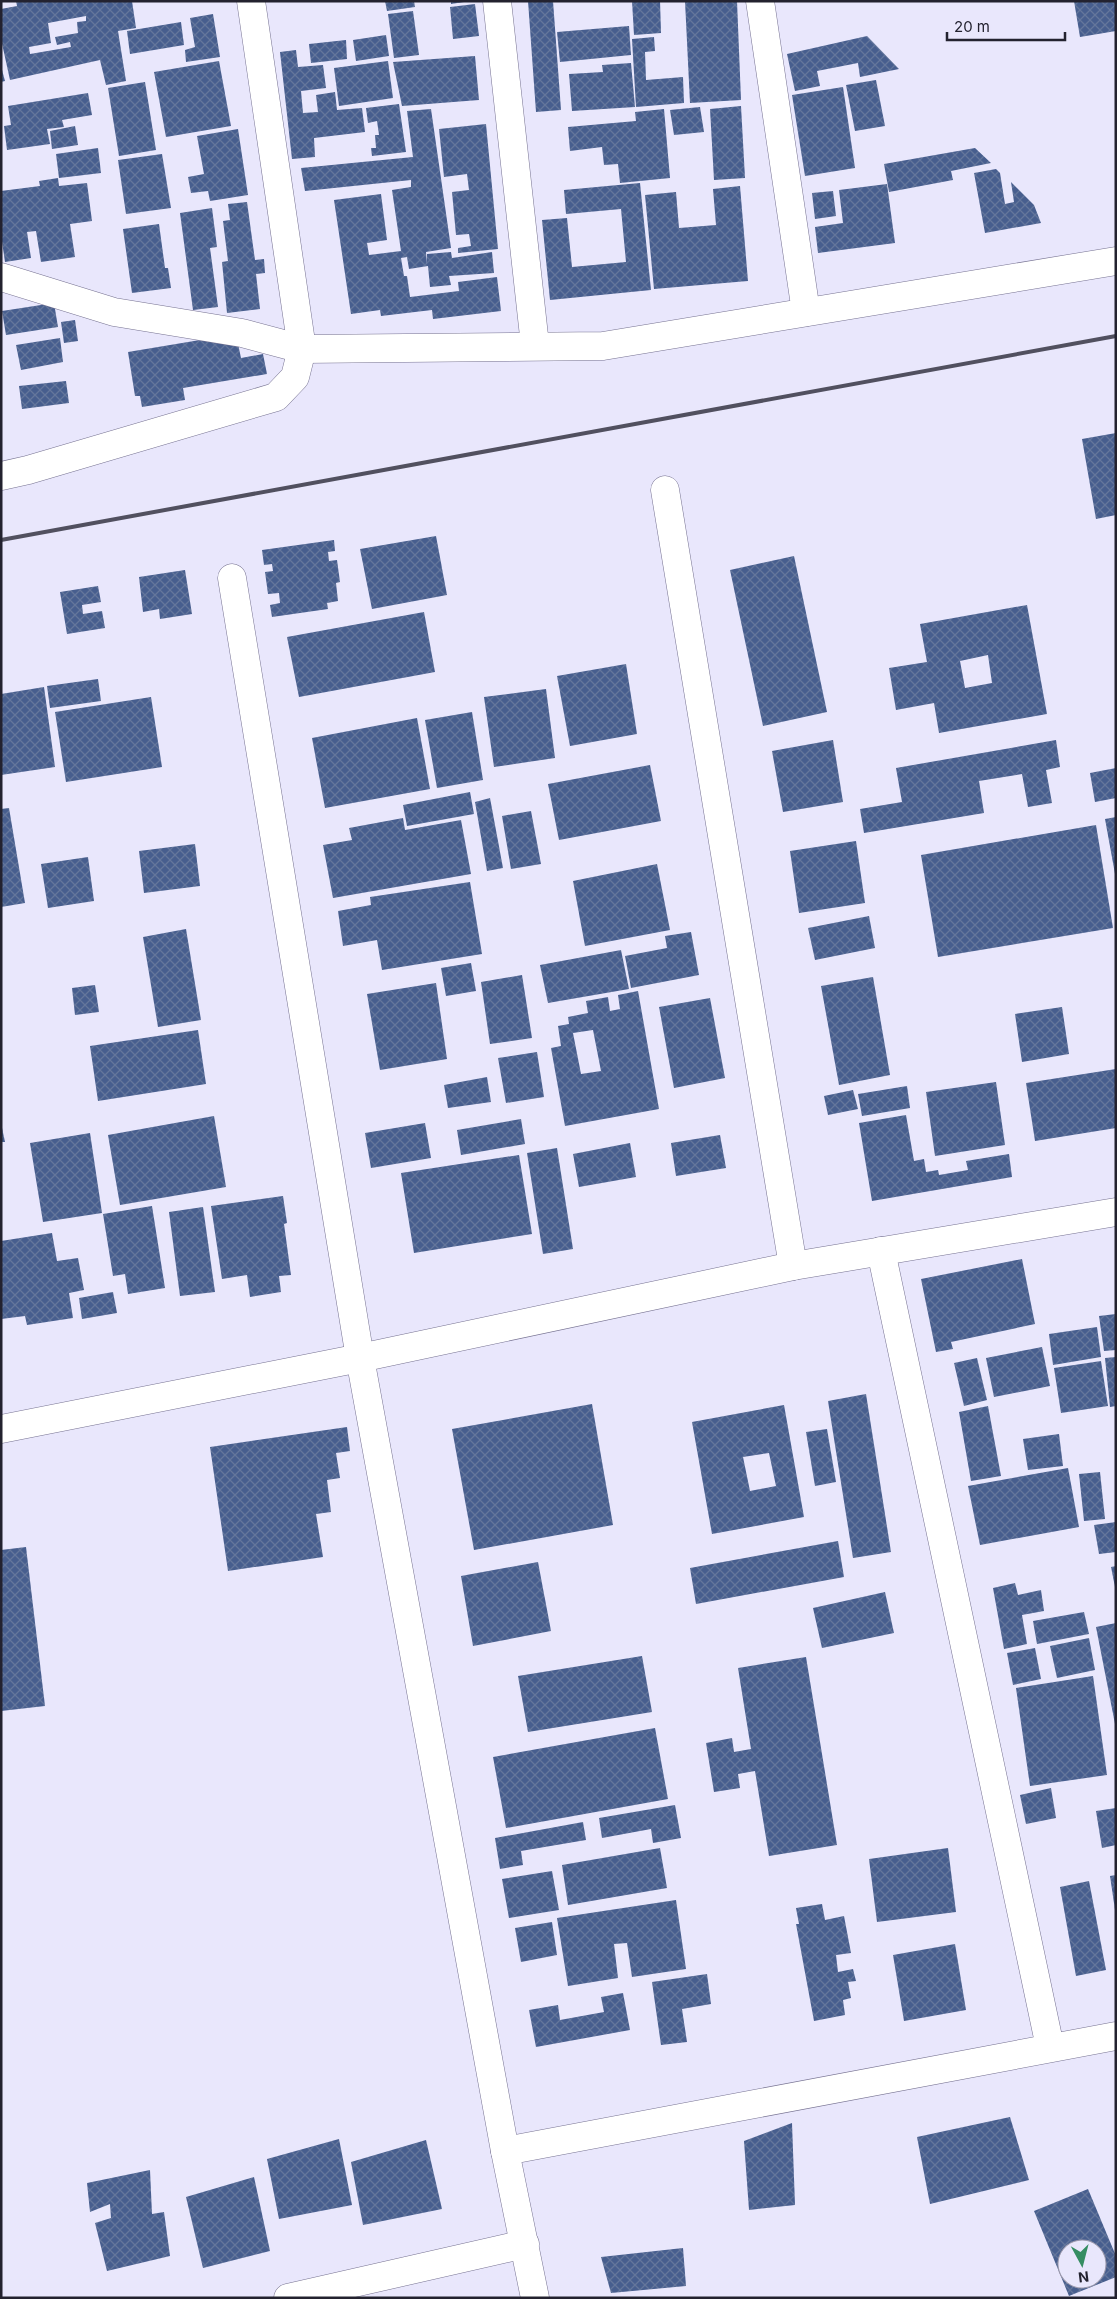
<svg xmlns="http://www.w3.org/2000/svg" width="1117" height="2299" viewBox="0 0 1117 2299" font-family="Inter,sans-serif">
  <defs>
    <pattern id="building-cross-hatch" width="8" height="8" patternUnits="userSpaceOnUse" patternTransform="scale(1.25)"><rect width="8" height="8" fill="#475e8e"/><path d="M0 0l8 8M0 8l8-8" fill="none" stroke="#64769b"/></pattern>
  </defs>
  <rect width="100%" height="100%" fill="#e9e7fc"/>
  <g fill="url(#building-cross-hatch)" fill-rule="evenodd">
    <path d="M16 1H132L136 28 118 31 126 81 106 85 100 60 10 80 1 39V9L17 6ZM86 16V21L77 22 78 33 55 37 57 45 70 42 71 47 30 54 29 47 51 43 48 23Z"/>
    <polygon points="385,1 414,1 415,7 387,11"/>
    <polygon points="451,1 464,1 464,2 451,4"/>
    <polygon points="528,1 553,1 561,110 536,112"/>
    <polygon points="632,1 660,1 661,33 634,35"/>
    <polygon points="685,1 737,1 741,100 690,103"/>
    <polygon points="1074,1 1116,1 1116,31 1080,37"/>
    <polygon points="475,4 479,36 453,39 450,7"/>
    <polygon points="413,11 419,55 394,58 388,14"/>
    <polygon points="213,14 220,57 186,62 185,50 195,47 190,18"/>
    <polygon points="181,22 184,45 130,54 127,31"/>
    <polygon points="629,26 631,55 560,62 557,32"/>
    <polygon points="386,35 389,56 356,61 353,40"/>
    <polygon points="867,36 899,69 860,77 858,63 817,71 820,86 795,91 787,54"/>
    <polygon points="654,37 655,51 645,52 646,80 683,77 684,103 636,107 632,39"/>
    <polygon points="346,40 347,59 311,63 309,44"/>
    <polygon points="296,50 298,67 323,65 326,88 301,91 303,113 318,112 316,95 335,92 337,110 362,108 365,132 314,138 315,157 292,159 280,52"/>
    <polygon points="475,56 479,100 402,106 393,62"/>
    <polygon points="219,61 231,126 166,137 154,72"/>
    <polygon points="388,61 393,98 339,106 334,68"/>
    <polygon points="631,63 635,107 572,111 569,74 603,72 602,65"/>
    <polygon points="1,66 5,81 1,82"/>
    <polygon points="876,80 885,126 855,131 846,85"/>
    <polygon points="145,82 156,150 119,156 108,88"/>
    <polygon points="843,87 855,168 805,176 792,95"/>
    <polygon points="88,93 92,115 62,120 64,127 47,129 50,144 7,150 4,126 11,125 8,106"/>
    <polygon points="399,104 406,152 372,156 371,148 376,148 375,135 379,135 377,121 368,123 366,108"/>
    <polygon points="741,106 745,178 714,180 710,109"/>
    <polygon points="700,107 704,132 674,135 670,110"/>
    <polygon points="431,109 451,248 426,252 427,264 427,254 451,252 452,258 492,252 494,273 449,276 451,285 430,287 428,266 409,269 407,257 401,258 404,276 407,276 410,297 459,291 458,282 497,277 501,311 433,319 432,310 381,316 380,310 351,314 334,200 381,194 387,240 367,243 369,255 401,251 392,190 411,187 411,180 305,191 301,168 413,157 407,111"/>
    <polygon points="664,109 670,178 620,183 618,164 604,165 602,147 570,151 568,127 636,121 635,112"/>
    <polygon points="486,124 498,249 458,253 458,248 471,246 469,234 456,235 452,192 469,190 467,174 444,177 439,129"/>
    <polygon points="75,126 78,145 52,149 50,131"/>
    <polygon points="238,129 248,195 210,201 208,191 191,193 188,177 204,174 197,136"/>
    <polygon points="98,148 101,173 59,178 56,154"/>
    <polygon points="975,148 991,163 951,171 953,180 889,192 884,164"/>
    <polygon points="162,154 171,208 126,214 118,160"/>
    <polygon points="996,169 1000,173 1005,204 1014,202 1011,182 1034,205 1041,223 985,233 974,173"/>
    <polygon points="58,178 59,186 87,183 92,221 70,224 75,257 41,262 36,231 27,232 31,258 5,262 1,235 1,191 40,186 39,181"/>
    <polygon points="640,183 651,290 550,300 542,220 567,218 572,267 626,262 621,209 566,214 564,190"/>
    <polygon points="887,184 895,243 818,253 815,227 843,223 839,190"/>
    <polygon points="740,186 748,281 654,289 645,195 676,192 679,228 716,225 713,189"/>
    <polygon points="833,191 836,216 815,219 812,193"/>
    <polygon points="247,202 255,260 264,259 265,273 256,274 260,309 227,313 222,262 228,261 223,221 230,220 228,204"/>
    <polygon points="212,208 217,247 210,248 218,307 193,310 180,213"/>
    <polygon points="159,224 165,268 168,268 171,288 132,293 123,229"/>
    <polygon points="54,303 58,327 6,335 2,311"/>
    <polygon points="75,320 78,341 64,343 61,322"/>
    <polygon points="236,334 241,358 263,354 267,374 183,388 185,400 142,407 140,396 135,396 128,352"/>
    <polygon points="60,338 63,362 21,370 16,345"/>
    <polygon points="66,381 69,403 22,409 19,386"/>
    <polygon points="1116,433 1116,515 1096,519 1082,439"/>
    <polygon points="436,536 447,595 372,609 360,549"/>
    <polygon points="334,540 335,551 328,552 329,561 337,560 340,582 336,583 338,601 327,603 328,609 272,617 270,605 280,603 279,593 268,594 265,572 273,571 272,564 264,565 262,550"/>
    <polygon points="794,556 827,712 763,726 730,570"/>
    <polygon points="185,570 192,614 160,619 159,609 143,612 139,577"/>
    <polygon points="98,586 101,602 82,605 83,614 102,611 105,628 67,634 60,592"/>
    <path d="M1027 605 1047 714 939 733 934 703 896 710 889 668 927 662 920 624ZM988 655 992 683 965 688 960 661Z"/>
    <polygon points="424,612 435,672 299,697 287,637"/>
    <polygon points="626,664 637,734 570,746 557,676"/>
    <polygon points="98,679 101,701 50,708 47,686"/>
    <polygon points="44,687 55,767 1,775 1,694"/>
    <polygon points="546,689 555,758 494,767 484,697"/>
    <polygon points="151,697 162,767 66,782 55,712"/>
    <polygon points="472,712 483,780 437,788 425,720"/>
    <polygon points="417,718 430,789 325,808 312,738"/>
    <polygon points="833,740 843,802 783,812 772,751"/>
    <polygon points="1056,740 1060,767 1046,770 1052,803 1028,807 1022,774 979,781 984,813 864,833 860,809 902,802 896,768"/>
    <polygon points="650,765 661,821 559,840 548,784"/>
    <polygon points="1116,768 1116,798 1095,802 1090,773"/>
    <polygon points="470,792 474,814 407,826 403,805"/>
    <polygon points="490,798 503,868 487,871 475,802"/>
    <polygon points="9,808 25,903 1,907 1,809"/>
    <polygon points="531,811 541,864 511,869 502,816"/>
    <polygon points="1116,817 1116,874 1115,874 1105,819"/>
    <polygon points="403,818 405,830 461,820 471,874 333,898 323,845 352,840 349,828"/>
    <polygon points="1096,825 1113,928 938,957 921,855"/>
    <polygon points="856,841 865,903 799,913 790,851"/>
    <polygon points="195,844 200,886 144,893 139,851"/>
    <polygon points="88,857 94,901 48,908 41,864"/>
    <polygon points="657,864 670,930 585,946 573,881"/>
    <polygon points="470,882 482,954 382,970 377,940 343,946 338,911 371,905 370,897"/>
    <polygon points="869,916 875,948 815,960 808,928"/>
    <polygon points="186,929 201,1020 158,1027 143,937"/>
    <polygon points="691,932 699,975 631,988 625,956 667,948 665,936"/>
    <polygon points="621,950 629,989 548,1003 540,965"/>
    <polygon points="471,963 476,991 446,996 441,968"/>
    <polygon points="522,975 532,1038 490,1044 481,982"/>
    <polygon points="873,977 890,1075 839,1085 821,986"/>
    <polygon points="436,983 447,1059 380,1070 367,994"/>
    <polygon points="95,985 99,1012 75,1015 72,988"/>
    <path d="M638 991 659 1109 565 1126 551 1048 561 1046 558 1026 569 1024 568 1017 588 1013 586 1001 608 997 610 1011 620 1009 618 995ZM593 1030 601 1071 581 1074 573 1033Z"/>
    <polygon points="710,998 725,1078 674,1088 659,1007"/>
    <polygon points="1062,1007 1069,1054 1022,1062 1015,1014"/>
    <polygon points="198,1030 206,1084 98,1101 90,1046"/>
    <polygon points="537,1052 544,1097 506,1103 498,1058"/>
    <polygon points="1116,1069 1116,1128 1035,1141 1026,1083"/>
    <polygon points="487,1077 491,1102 448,1108 444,1085"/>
    <polygon points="996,1082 1005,1145 935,1156 926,1092"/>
    <polygon points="907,1086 910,1108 862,1116 858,1094"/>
    <polygon points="853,1090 858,1109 828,1115 824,1096"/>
    <polygon points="906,1115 914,1161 924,1159 926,1172 938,1170 939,1175 968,1170 966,1161 1009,1154 1012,1177 872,1201 859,1123"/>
    <polygon points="214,1116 226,1187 120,1205 108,1135"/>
    <polygon points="521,1119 525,1144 461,1155 457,1130"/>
    <polygon points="1,1123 5,1142 1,1142"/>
    <polygon points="425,1123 431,1158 371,1168 365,1133"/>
    <polygon points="90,1133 102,1213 43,1222 30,1143"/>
    <polygon points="720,1135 726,1168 676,1176 671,1143"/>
    <polygon points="630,1143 636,1177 579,1187 573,1154"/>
    <polygon points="557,1148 573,1249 543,1254 527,1153"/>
    <polygon points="519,1155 532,1234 414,1253 401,1173"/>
    <polygon points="283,1196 287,1223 284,1224 291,1275 279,1276 281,1292 250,1297 247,1275 222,1279 211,1206"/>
    <polygon points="152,1206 165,1288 128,1294 125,1274 113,1276 103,1214"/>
    <polygon points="203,1207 215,1292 180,1296 169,1212"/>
    <polygon points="52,1233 57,1261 78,1258 84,1290 69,1293 73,1318 27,1325 25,1316 1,1319 1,1241"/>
    <polygon points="1022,1259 1035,1324 951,1342 953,1349 936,1352 921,1279"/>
    <polygon points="113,1292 117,1313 82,1319 79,1298"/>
    <polygon points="1116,1314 1116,1350 1104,1351 1099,1316"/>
    <polygon points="1097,1327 1101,1357 1053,1365 1049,1334"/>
    <polygon points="1042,1347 1050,1386 994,1397 986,1358"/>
    <polygon points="1116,1357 1116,1406 1110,1407 1105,1358"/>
    <polygon points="977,1358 987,1400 964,1406 954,1363"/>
    <polygon points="1101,1361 1108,1406 1061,1413 1054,1368"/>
    <polygon points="866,1394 891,1552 853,1558 828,1401"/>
    <polygon points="592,1404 613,1525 474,1550 452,1429"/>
    <path d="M784 1405 804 1517 712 1534 692 1422ZM769 1453 776 1486 750 1491 743 1457Z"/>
    <polygon points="988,1406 1001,1476 971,1481 959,1412"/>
    <polygon points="347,1427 350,1451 336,1453 340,1478 327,1480 331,1512 316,1514 323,1557 228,1571 210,1447"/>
    <polygon points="827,1429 836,1482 815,1486 806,1432"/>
    <polygon points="1059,1434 1063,1466 1028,1470 1023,1439"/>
    <polygon points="1068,1468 1079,1527 980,1545 968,1486"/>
    <polygon points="1100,1472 1105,1519 1084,1521 1079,1474"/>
    <polygon points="1116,1522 1116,1552 1099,1554 1094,1525"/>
    <polygon points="838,1541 844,1577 696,1604 690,1568"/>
    <polygon points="26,1547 45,1706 1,1711 1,1550"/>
    <polygon points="538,1562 551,1631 473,1646 461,1576"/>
    <polygon points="1116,1566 1116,1586 1115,1587 1111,1567"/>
    <polygon points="1015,1583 1018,1595 1041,1590 1044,1611 1022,1615 1027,1644 1004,1649 993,1588"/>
    <polygon points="885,1592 894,1633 822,1648 813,1608"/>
    <polygon points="1084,1612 1089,1634 1037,1644 1033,1621"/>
    <polygon points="1116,1623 1116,1724 1115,1724 1096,1627"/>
    <polygon points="1089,1638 1095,1670 1057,1678 1050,1646"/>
    <polygon points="1035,1648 1041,1679 1013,1685 1007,1653"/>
    <polygon points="642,1656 652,1712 528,1732 518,1676"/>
    <polygon points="806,1657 837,1845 769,1856 755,1771 738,1774 740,1788 714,1792 706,1743 732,1738 734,1752 751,1749 738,1668"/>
    <polygon points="1093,1676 1107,1775 1030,1786 1016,1688"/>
    <polygon points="655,1728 668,1799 506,1828 493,1757"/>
    <polygon points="1051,1788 1056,1818 1026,1824 1020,1795"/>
    <polygon points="675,1805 681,1838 653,1843 651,1829 602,1838 599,1818"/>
    <polygon points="1116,1808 1116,1845 1102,1848 1096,1811"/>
    <polygon points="583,1822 586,1840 521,1851 523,1865 500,1869 495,1838"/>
    <polygon points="660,1848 667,1888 568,1905 562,1865"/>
    <polygon points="948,1848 956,1912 877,1922 869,1859"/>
    <polygon points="552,1871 559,1910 509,1918 502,1879"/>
    <polygon points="1116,1875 1116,1910 1115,1910 1110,1876"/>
    <polygon points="1089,1881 1106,1970 1076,1976 1060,1887"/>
    <polygon points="676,1900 686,1969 632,1977 627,1943 614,1944 618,1978 568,1986 557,1918"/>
    <polygon points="822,1904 825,1920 844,1916 851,1953 836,1955 838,1972 853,1969 856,1981 848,1982 851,1998 843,2000 845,2015 814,2021 796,1924 799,1924 796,1908"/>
    <polygon points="552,1922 557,1955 521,1962 515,1928"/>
    <polygon points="955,1944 966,2010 904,2021 893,1955"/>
    <polygon points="707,1974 711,2004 682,2009 687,2042 661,2045 652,1982"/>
    <polygon points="623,1993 630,2030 536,2047 529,2010 558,2005 560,2020 604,2012 601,1997"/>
    <polygon points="1010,2117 1029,2180 930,2204 917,2137"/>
    <polygon points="792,2123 795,2205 749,2210 744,2141"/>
    <polygon points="339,2139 352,2205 279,2219 267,2159"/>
    <polygon points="426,2140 442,2209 363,2225 351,2162"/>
    <polygon points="150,2170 152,2214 164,2212 170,2256 107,2271 95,2223 111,2218 110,2204 90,2212 87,2183"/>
    <polygon points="254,2177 270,2251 203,2268 186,2197"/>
    <path d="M1088 2189 1116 2256V2277L1069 2296 1034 2211ZM1067 2249H1097V2279H1067Z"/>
    <polygon points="683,2248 686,2286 611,2293 601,2257"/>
  </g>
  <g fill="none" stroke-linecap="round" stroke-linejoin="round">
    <g stroke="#767291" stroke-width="29">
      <g id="minor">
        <polyline points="497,1 535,345"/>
        <polyline points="760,1 806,312"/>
        <polyline points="1,277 114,312 242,333 302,349 603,346 1116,261"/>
        <polyline points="1,476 28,470 276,397 295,377 302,349 251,1"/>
        <polyline points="665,490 793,1266"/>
        <polyline points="232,578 360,1358 505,2151 535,2298"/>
        <polyline points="881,1251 1050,2047"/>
        <polyline points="1,1429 360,1358 793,1266 1116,1212"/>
        <polyline points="505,2151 1116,2036"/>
        <polyline points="288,2298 525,2244"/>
      </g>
    </g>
    <use href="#minor" stroke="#fff" stroke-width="28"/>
    <polyline stroke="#51505f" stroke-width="4" points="1,540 1116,336"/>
  </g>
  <rect width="1117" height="2299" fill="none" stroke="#23222f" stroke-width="5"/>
  <g transform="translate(1082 2264) rotate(173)"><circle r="24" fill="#e9e7fc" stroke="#9a98aa"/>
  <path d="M0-4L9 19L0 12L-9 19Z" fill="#358d62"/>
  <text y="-8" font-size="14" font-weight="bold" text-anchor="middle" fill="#23222f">N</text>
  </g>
  <path d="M947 32v8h118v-8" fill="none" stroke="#23222f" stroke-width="2.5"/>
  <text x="954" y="32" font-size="15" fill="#23222f" stroke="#e9e7fc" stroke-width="4" paint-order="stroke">20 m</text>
</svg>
